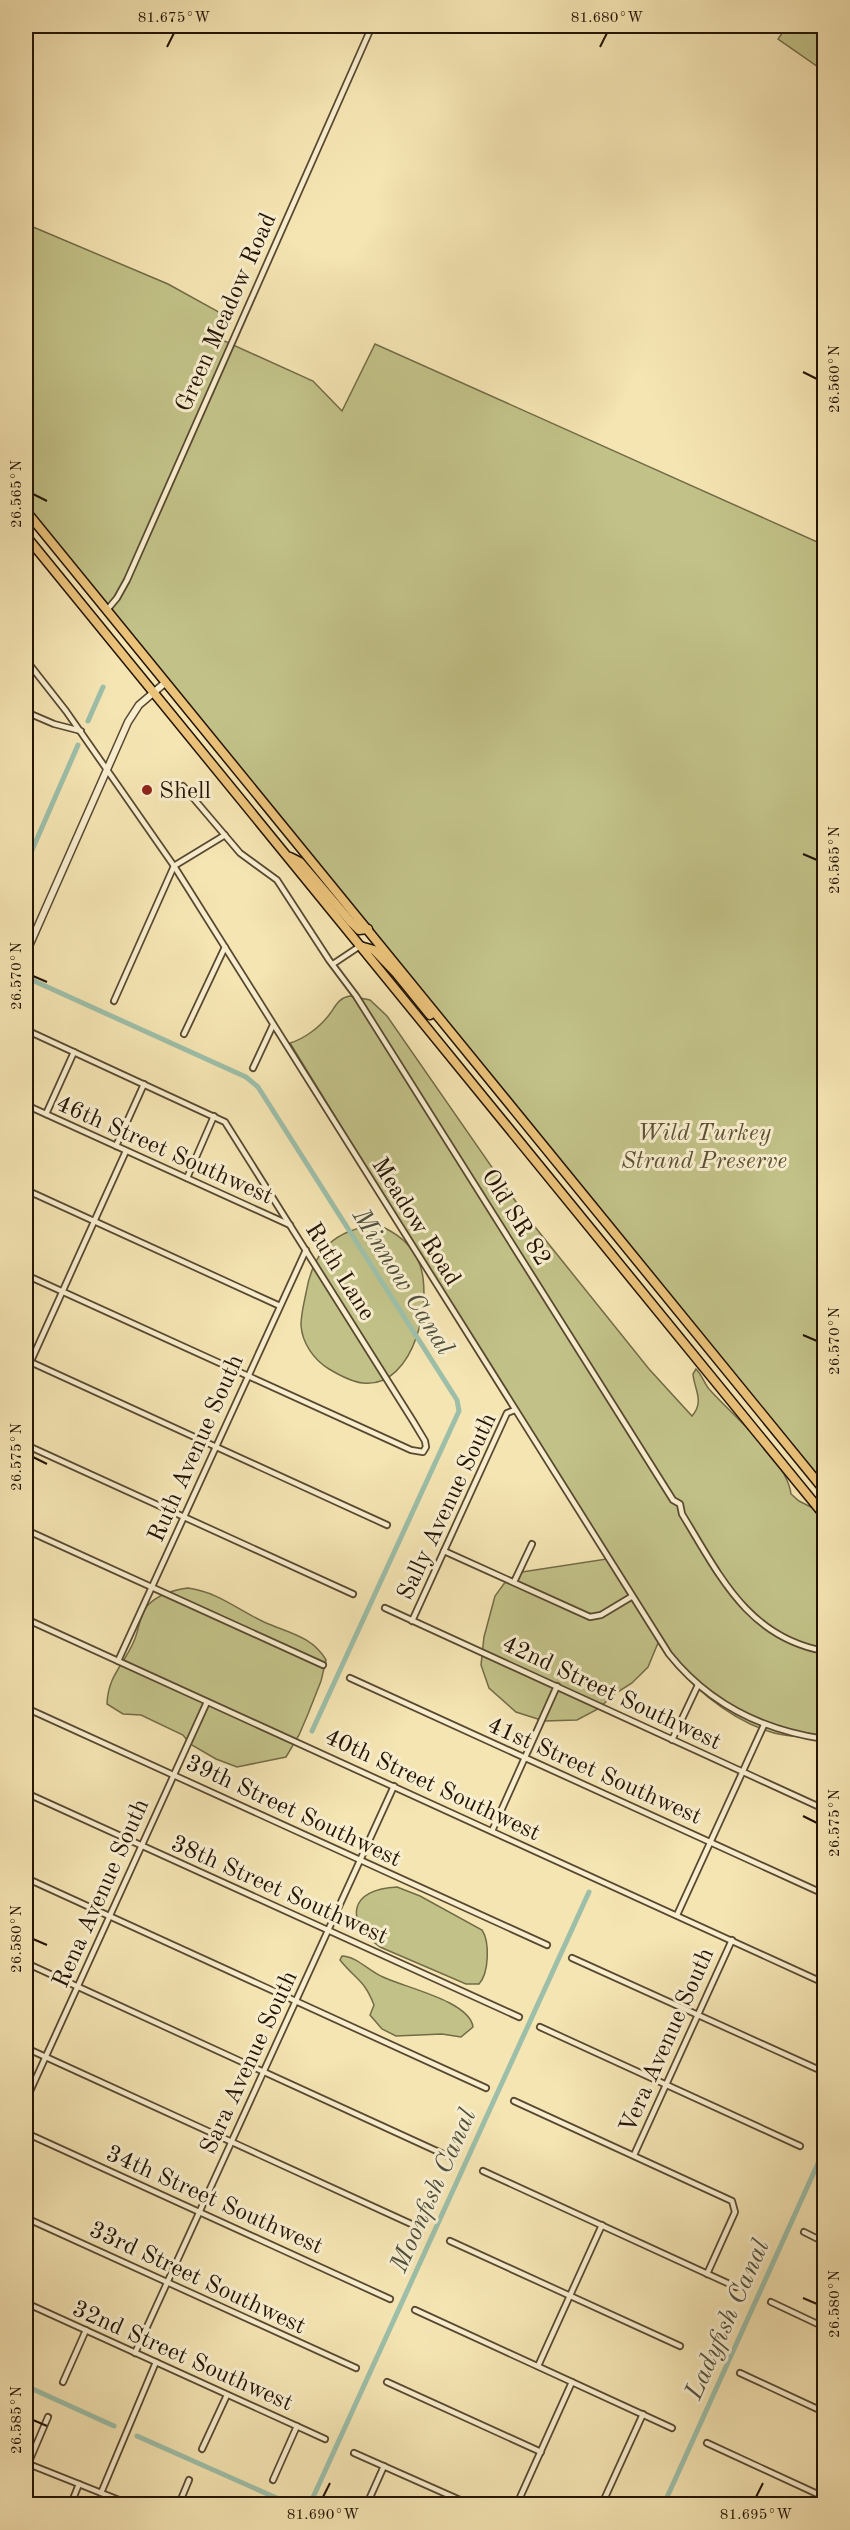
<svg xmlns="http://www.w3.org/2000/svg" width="850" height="2530" viewBox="0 0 850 2530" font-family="'Old Standard TT',serif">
  <rect width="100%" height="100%" fill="#f5e5b3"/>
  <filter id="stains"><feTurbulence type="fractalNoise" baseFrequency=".00333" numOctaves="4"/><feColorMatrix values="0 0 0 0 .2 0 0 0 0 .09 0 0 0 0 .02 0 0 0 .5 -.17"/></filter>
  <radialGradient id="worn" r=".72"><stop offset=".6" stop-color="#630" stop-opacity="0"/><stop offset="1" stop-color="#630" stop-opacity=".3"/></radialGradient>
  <g fill="#c2c288" stroke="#726b47" stroke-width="1.5">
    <polygon points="787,26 824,26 824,71 778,39"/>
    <polygon points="26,224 168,284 217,311 230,323 222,340 313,381 342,411 375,344 824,545 824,1485 26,506"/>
    <path d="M350 996 370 1000 387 1016 523 1212 649 1369 692 1416C705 1401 694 1389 693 1374L696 1369C702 1375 704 1383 709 1389 732 1415 787 1460 791 1494L799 1501 813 1508 824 1524V1739C808 1737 789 1737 774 1733 728 1720 684 1681 658 1643L648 1667 632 1683 616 1693 598 1709 577 1720 544 1721 516 1712 489 1688 481 1665 484 1637 495 1596 506 1581 522 1572 607 1559 290 1043C304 1039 320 1027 329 1015 336 1006 338 998 350 996Z"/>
    <path d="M378 1225C395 1232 410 1242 418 1260 435 1296 415 1389 363 1383 352 1382 339 1375 329 1369 314 1360 302 1343 301 1325 301 1314 304 1303 306 1293 313 1251 334 1229 378 1225Z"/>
    <path d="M188 1588C218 1592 238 1610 264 1622 288 1633 312 1636 326 1660L321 1681 308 1714 299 1735 286 1757 237 1767 216 1759 190 1744 183 1735 141 1715 123 1714 107 1704C108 1675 124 1665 134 1641 139 1630 139 1617 147 1606 158 1594 173 1590 188 1588Z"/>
    <path d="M397 1887 420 1896 482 1930C490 1942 489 1973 479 1984H466L380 1947C343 1920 350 1889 397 1887Z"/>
    <path d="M342 1956C356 1956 370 1972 383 1977 403 1987 470 2001 473 2027L461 2037 442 2034 396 2036 382 2029 370 2015 374 2005C364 1979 356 1980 340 1960Z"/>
  </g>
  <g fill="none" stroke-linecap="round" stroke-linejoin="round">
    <g stroke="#9dbfa9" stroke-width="5">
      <polyline points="88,721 103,687"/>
      <polyline points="26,864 78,745"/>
      <polyline points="32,980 246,1077 258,1087 457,1400 459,1411 312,1731"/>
      <polyline points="26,2386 114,2426"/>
      <polyline points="137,2436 290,2504"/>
      <polyline points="310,2504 589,1892"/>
      <polyline points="664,2504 824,2150"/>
    </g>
    <g stroke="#584831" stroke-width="8">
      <g id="minor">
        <polyline points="107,610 117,598 127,580 372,26"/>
        <path d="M26 660 66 711 174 866 669 1654C709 1704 762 1730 824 1739"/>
        <polyline points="26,712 54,724 81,731"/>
        <path d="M183 786 240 853 277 880 329 960 356 996 673 1500 680 1504 682 1514C719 1574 747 1637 824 1651"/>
        <polyline points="333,964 360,946"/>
        <polyline points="114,1001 174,866 225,835"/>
        <polyline points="26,1030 225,1122 413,1421 425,1441 426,1447 423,1452 411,1450 26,1275"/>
        <polyline points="184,1034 225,947"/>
        <polyline points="253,1068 273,1025"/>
        <polyline points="26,1105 290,1225"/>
        <polyline points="46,1114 74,1052"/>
        <polyline points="116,1146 144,1084"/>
        <polyline points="187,1178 214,1116"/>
        <polyline points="26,1190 280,1306"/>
        <polyline points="26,1360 387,1525"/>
        <polyline points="26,1372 126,1151"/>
        <polyline points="26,1445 353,1594"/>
        <polyline points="26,1530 323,1665"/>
        <polyline points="444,1551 590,1617 601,1615 631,1597"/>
        <polyline points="514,1582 532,1544"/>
        <polyline points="385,1608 824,1809"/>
        <polyline points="26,1619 824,1983"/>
        <polyline points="412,1621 507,1413 515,1410"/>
        <polyline points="118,1661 306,1250"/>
        <polyline points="350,1678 824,1894"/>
        <polyline points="26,1708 547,1945"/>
        <polyline points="672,1740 698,1685"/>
        <polyline points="26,1793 519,2017"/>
        <polyline points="492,1831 557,1686"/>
        <polyline points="26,1878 486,2088"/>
        <polyline points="677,1915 764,1725"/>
        <polyline points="572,1958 824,2072"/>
        <polyline points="26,1963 452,2158"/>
        <polyline points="540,2027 800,2146"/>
        <polyline points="26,2048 420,2228"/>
        <polyline points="26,2100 207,1702"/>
        <polyline points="514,2101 732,2201 735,2212 707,2274"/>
        <polyline points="26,2133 390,2299"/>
        <polyline points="634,2155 732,1940"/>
        <polyline points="483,2171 736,2287"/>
        <polyline points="26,2218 356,2368"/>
        <polyline points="804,2232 824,2242"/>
        <polyline points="450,2241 680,2346"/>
        <polyline points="771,2302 824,2327"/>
        <polyline points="26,2303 325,2439"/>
        <polyline points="415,2310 672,2428"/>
        <polyline points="135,2353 394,1786"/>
        <polyline points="538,2366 602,2225"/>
        <polyline points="740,2373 824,2412"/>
        <polyline points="63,2382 86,2330"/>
        <polyline points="387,2382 541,2452"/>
        <polyline points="707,2443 824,2497"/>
        <polyline points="202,2449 227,2395"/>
        <polyline points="354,2453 469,2504"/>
        <polyline points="26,2463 129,2504"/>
        <polyline points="28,2464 48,2417"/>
        <polyline points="273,2480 297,2426"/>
        <polyline points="101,2493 156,2362"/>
        <polyline points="71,2504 79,2484"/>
        <polyline points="179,2504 189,2480"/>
        <polyline points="367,2504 384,2466"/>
        <polyline points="517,2504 572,2382"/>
        <polyline points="602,2504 643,2414"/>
      </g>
    </g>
    <g stroke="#584831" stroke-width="9">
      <polyline id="tertiary" points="26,953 128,722 139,705 166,682"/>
    </g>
    <g stroke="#231406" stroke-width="11">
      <g id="trunk">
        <polyline points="26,511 824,1490"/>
        <polyline points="26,536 824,1515"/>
        <polyline points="290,857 300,862 351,922 359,930 368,929"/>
        <polyline points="360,946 374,950 396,973 430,1015"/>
      </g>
    </g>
    <use href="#minor" stroke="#f8eece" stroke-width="4.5"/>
    <use href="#tertiary" stroke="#f8eece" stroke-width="6"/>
    <use href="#trunk" stroke="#eac27a" stroke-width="8"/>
  </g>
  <path fill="none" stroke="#231406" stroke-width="2" d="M167 47 174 33M600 47 607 33M803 372 817 379M33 494 47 501M803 854 817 860M33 976 47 982M803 1335 817 1341M33 1457 47 1464M803 1816 817 1823M33 1939 47 1945M803 2298 817 2304M33 2420 47 2426M323 2497 330 2483M756 2497 763 2483"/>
  <circle fill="#8f2418" stroke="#f8eece" stroke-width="2" cx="147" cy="790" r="6"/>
  <g text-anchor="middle" stroke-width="6" stroke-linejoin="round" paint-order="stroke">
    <g font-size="24" fill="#231406" stroke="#f8eece">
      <text transform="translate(225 312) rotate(-66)" y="8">Green Meadow Road</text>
      <text transform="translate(165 1149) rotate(24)" y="8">46th Street Southwest</text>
      <text transform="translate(517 1217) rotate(58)" y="8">Old SR 82</text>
      <text transform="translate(417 1221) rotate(58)" y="8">Meadow Road</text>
      <text transform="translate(341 1271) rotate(58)" y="8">Ruth Lane</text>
      <text transform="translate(195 1448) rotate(-66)" y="8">Ruth Avenue South</text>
      <text transform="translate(446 1506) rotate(-65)" y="8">Sally Avenue South</text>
      <text transform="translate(612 1692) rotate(25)" y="8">42nd Street Southwest</text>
      <text transform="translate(595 1770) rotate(24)" y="8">41st Street Southwest</text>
      <text transform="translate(433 1784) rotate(25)" y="8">40th Street Southwest</text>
      <text transform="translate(294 1810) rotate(25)" y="8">39th Street Southwest</text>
      <text transform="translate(280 1889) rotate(24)" y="8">38th Street Southwest</text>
      <text transform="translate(100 1893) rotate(-66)" y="8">Rena Avenue South</text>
      <text transform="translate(666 2040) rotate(-66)" y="8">Vera Avenue South</text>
      <text transform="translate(248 2062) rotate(-65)" y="8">Sara Avenue South</text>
      <text transform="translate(215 2199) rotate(24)" y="8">34th Street Southwest</text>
      <text transform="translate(198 2277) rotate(25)" y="8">33rd Street Southwest</text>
      <text transform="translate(183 2355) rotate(24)" y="8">32nd Street Southwest</text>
    </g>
    <g font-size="24" fill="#231406" stroke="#f8eece" text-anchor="start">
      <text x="159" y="798">Shell</text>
    </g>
    <g font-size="24" font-style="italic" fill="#5b5134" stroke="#f8eece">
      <text x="704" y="1140">Wild Turkey<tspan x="704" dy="28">Strand Preserve</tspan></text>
    </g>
    <g font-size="26" font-style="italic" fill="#4e503f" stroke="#f8eece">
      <text transform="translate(404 1281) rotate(58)" y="9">Minnow Canal</text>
      <text transform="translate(432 2190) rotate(-66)" y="9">Moonfish Canal</text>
      <text transform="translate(726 2319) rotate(-66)" y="9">Ladyfish Canal</text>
    </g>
  </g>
  <rect width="850" height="2530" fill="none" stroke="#f5e5b3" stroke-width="66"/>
  <rect x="33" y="33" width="784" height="2464" fill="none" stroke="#231406" stroke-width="2"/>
  <g font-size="15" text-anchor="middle" fill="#231406">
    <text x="174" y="22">81.675°W</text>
    <text x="607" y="22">81.680°W</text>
    <text transform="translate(834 379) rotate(-90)" y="5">26.560°N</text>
    <text transform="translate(16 494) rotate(-90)" y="5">26.565°N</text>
    <text transform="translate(834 860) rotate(-90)" y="5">26.565°N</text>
    <text transform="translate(16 976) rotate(-90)" y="5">26.570°N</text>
    <text transform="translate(834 1341) rotate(-90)" y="5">26.570°N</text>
    <text transform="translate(16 1457) rotate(-90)" y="5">26.575°N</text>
    <text transform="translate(834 1823) rotate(-90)" y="5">26.575°N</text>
    <text transform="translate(16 1939) rotate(-90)" y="5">26.580°N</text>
    <text transform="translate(834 2304) rotate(-90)" y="5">26.580°N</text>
    <text transform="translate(16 2420) rotate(-90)" y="5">26.585°N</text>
    <text x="323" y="2519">81.690°W</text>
    <text x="756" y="2519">81.695°W</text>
  </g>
  <rect width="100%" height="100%" filter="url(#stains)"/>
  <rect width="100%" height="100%" fill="url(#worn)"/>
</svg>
